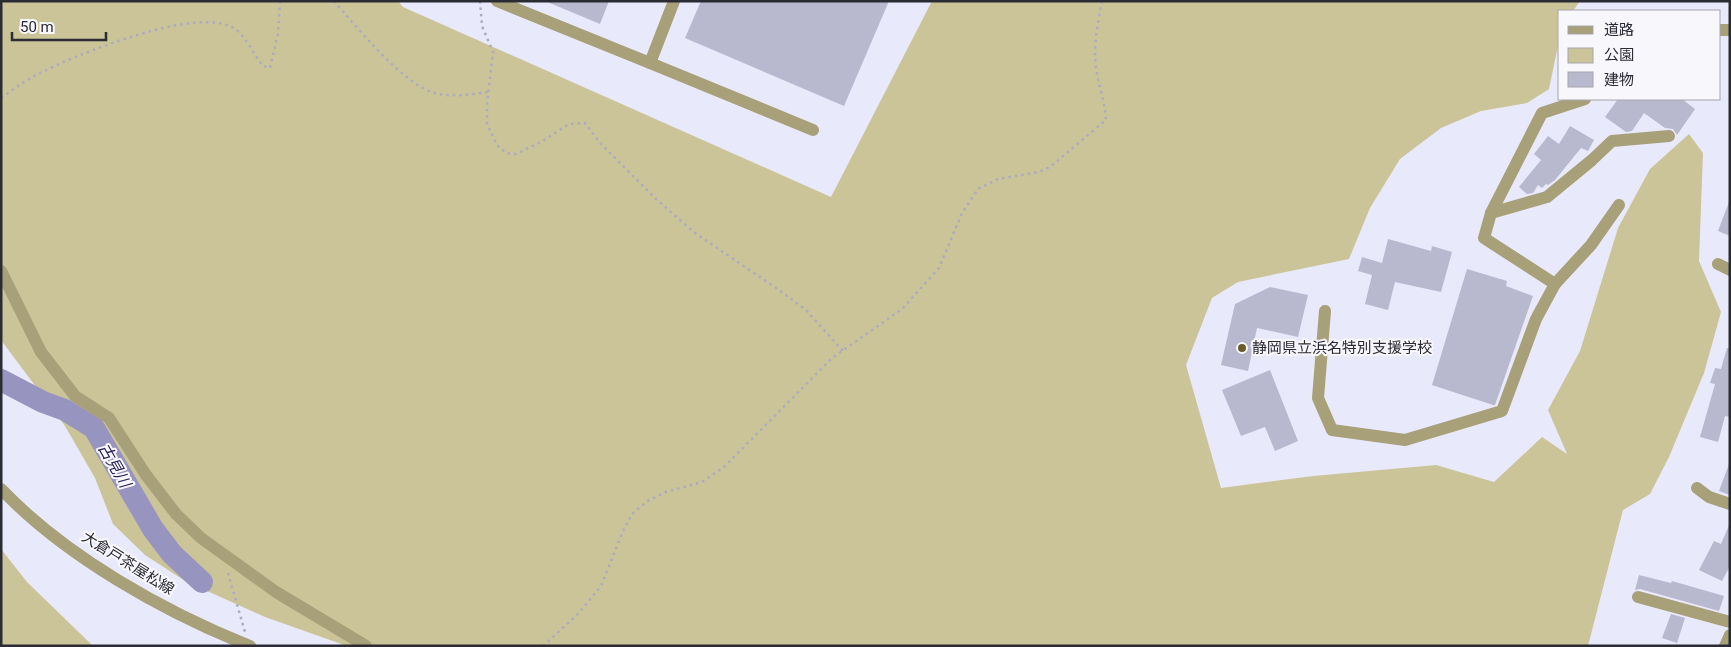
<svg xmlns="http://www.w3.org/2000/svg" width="1731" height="647" viewBox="0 0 1731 647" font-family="Roboto,'Noto Sans JP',sans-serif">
  <rect width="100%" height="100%" fill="#e9e9fc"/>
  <g fill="#ccc499">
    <polygon points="1,1 398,1 403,7 831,197 932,1 1580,1 1573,11 1560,11 1560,36 1549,89 1527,103 1481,111 1441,128 1400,159 1370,208 1349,259 1238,282 1212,298 1186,365 1221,488 1313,476 1436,465 1494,482 1542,437 1567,454 1548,410 1580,351 1618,228 1650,169 1689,134 1703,153 1699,261 1721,312 1704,373 1669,457 1650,494 1623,510 1588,646 347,646 265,617 185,581 145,555 113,524 95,478 65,426 1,340"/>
    <polygon points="1,549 27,582 93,646 1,646"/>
  </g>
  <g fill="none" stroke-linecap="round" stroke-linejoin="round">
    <polyline stroke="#9794c0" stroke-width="22" points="1,380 43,402 65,410 94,428 153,529 172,554 202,582"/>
  </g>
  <g fill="#b8b8cf">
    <polygon points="545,1 609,1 600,24"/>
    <polygon points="701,1 889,1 844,106 685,38"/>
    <polygon points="1618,99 1682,99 1695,109 1677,135 1673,129 1665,128 1644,113 1632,131 1626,132 1605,117"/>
    <polygon points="1570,126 1594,140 1588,151 1581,148 1555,180 1548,185 1546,184 1542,188 1538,185 1533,193 1527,194 1519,187 1541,160 1534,154 1548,136 1559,144"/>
    <polygon points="1729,202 1730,202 1730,236 1718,231"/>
    <polygon points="1388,239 1431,251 1432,246 1452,252 1441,292 1395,282 1388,310 1365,304 1372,275 1358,271 1362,257 1382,263"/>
    <polygon points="1467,269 1507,281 1506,286 1533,296 1495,405 1493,405 1432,385"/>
    <polygon points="1270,287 1308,295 1298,337 1257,328 1248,371 1221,365 1235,304"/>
    <polygon points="1727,348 1730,348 1730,417 1725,416 1718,442 1700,437 1715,384 1710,383 1715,368 1721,369"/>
    <polygon points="1270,370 1298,441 1275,451 1265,427 1241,436 1222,390"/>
    <polygon points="1729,464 1730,464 1730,495 1719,491"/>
    <polygon points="1730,523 1730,566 1722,581 1699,570 1714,541 1721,544"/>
    <polygon points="1639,575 1671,583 1672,581 1724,596 1719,611 1640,589 1635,590"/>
    <polygon points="1671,614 1685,618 1677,643 1662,638"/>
  </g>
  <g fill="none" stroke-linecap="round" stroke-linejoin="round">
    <g stroke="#acacbc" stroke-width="2.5" stroke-dasharray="2.5 4" stroke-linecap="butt">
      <path d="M334 1C356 26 406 89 439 94 455 97 472 94 488 92"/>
      <polyline points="480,1 482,26 493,52 487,104 487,124 497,145 506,153 516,154 541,142 569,124 585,123 600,143 657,200 695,233 779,290 806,310 843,351"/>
      <path d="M1 98C13 90 24 81 36 75 75 55 192 7 232 27 246 35 253 54 263 66L270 68 278 34 280 1"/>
      <polyline points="228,573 245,632"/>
      <path d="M543 646 577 615 601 586 623 531 632 514 649 500 666 492 702 482 724 467 832 358 902 309 939 268 962 213 978 189 998 179 1039 172 1050 167 1106 120C1105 100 1098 85 1096 67 1093 45 1098 22 1102 1"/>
    </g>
    <g stroke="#a8a078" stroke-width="12">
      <polyline points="497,1 650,63"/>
      <polyline points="674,1 650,63 813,130"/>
      <polyline points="1720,30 1730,30"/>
      <polyline points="1491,213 1547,197 1592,160 1612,141 1669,136"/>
      <polyline points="1718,264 1730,270"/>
      <polyline points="1,271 41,352 75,396 109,418 146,475 176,514 201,538 276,592 366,646"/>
      <polyline points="1555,284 1591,245 1619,205"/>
      <polyline points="1325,311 1318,398 1332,430 1405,440 1502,411 1536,319 1555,284 1484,238 1491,213 1542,113 1585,99"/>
      <polyline points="1697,488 1709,497 1730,504"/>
      <path d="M1 489C65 556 164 612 250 646"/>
      <polyline points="1638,597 1730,622"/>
      <polyline points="1725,646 1730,635"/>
    </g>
  </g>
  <circle fill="#685e2a" stroke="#f8f7fc" stroke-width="2" cx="1242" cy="348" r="5"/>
  <g text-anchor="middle" stroke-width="4" stroke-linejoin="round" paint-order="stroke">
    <g font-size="15" fill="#2b2b34" stroke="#f8f7fc" text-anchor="start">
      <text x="1252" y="353">静岡県立浜名特別支援学校</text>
    </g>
    <g font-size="15" fill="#2b2b34" stroke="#f8f7fc">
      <text transform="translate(128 563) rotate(32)" y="5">大倉戸茶屋松線</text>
    </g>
    <g font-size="16" font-style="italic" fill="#2b2258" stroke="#f8f7fc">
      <text transform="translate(115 465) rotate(60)" y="6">古見川</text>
    </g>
  </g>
  <rect width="1731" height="647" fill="none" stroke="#2b2b34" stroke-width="5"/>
  <rect x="1558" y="10" width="162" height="90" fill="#f8f7fc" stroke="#a6a5ac"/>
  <rect x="1568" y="26" width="25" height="8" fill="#a8a078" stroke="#a6a5ac"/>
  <text x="1604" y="35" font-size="15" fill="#2b2b34">道路</text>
  <rect x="1568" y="48" width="25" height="15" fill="#ccc499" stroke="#a6a5ac"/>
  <text x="1604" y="60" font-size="15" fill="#2b2b34">公園</text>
  <rect x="1568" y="72" width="25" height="15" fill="#b8b8cf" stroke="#a6a5ac"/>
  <text x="1604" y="85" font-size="15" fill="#2b2b34">建物</text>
  <path d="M12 32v8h94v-8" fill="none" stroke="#2b2b34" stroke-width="2.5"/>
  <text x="20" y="32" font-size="15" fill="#2b2b34" stroke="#f8f7fc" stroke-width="4" paint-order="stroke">50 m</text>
</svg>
